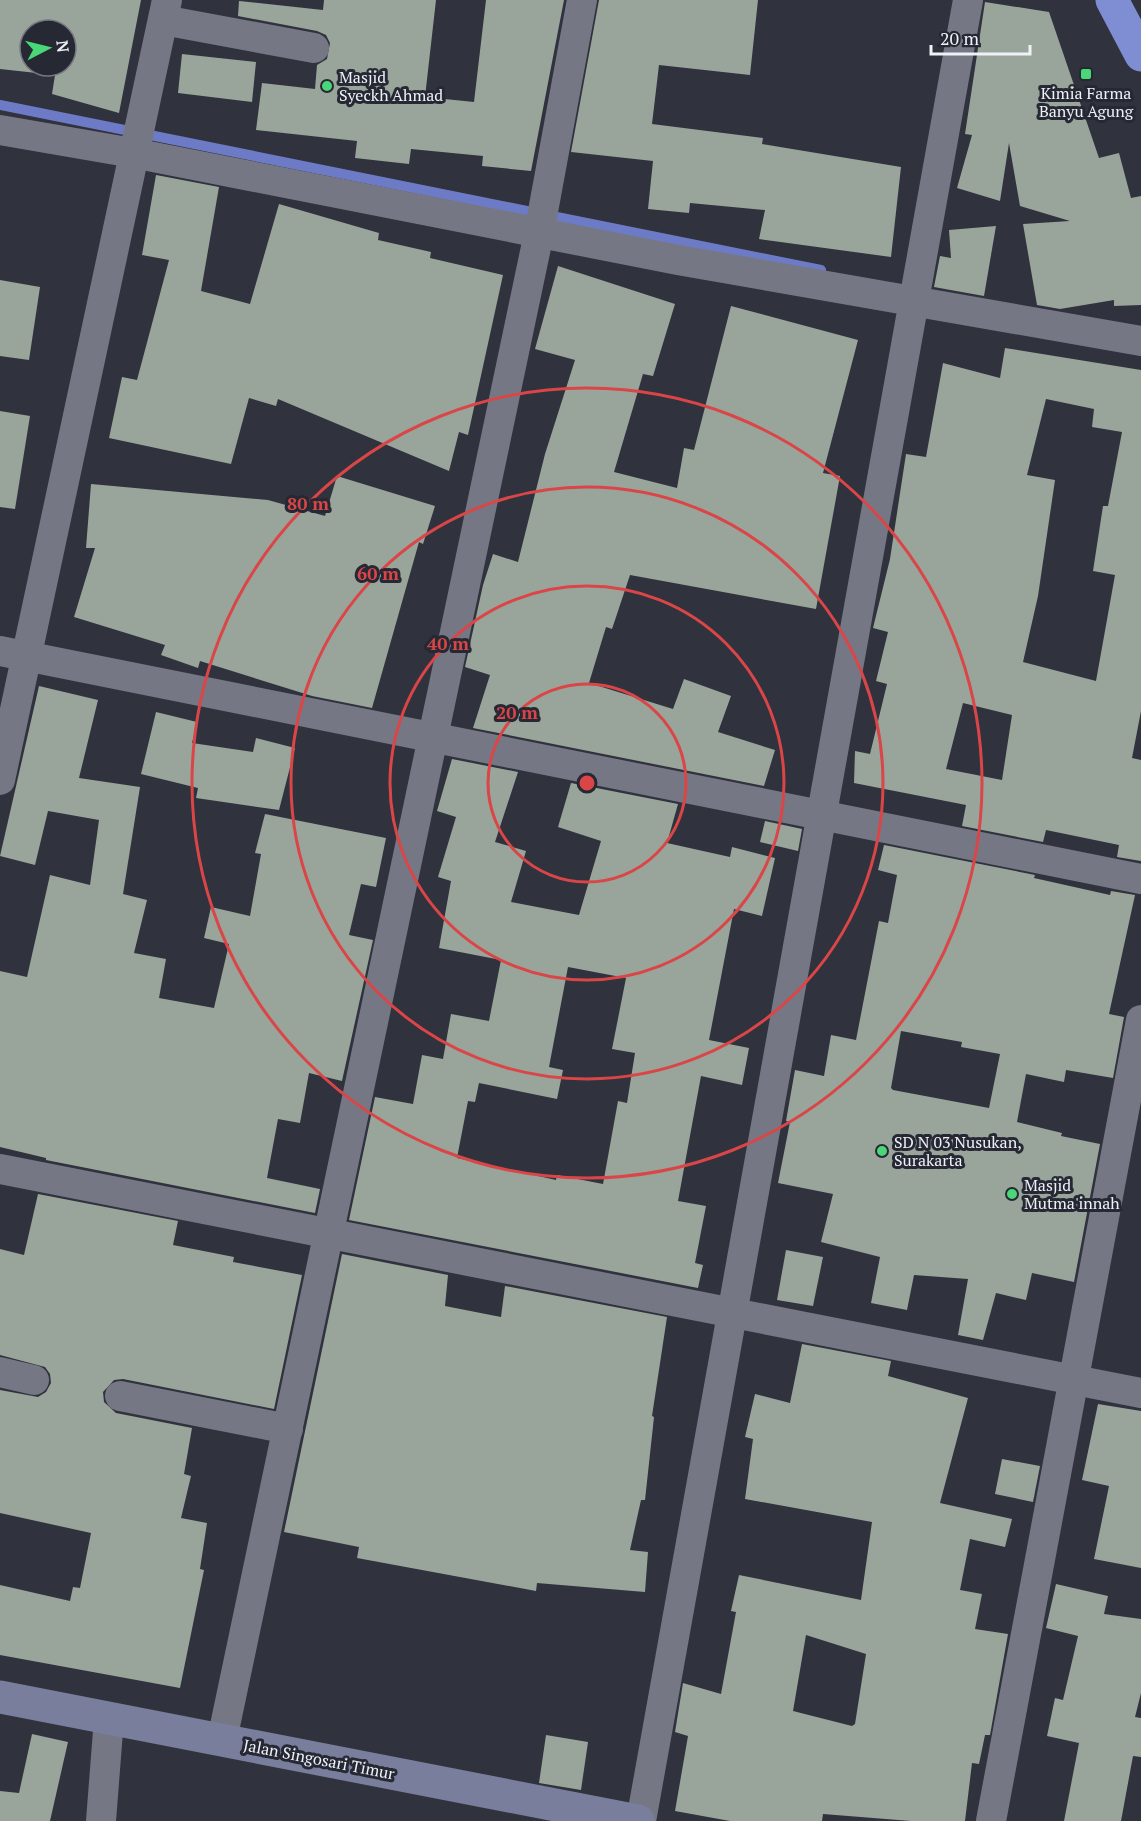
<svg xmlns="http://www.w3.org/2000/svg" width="1141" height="1821" viewBox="0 0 1141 1821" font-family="'PT Serif',serif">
  <rect width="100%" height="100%" fill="#30323d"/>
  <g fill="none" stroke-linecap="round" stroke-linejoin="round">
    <polyline stroke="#6d7bc6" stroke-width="10" points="0,105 821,270"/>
  </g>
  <g fill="#99a59b" fill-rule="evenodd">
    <path d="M0 0H141L119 113 52 94 55 75 0 69ZM30 30H66V66H30Z"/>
    <polygon points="324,0 436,0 425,97 474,102 486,0 564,0 531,171 482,166 483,156 411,149 409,164 355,158 357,141 256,130 262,83 315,89 317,65 327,59 330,43 326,35 317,31 238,16 239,1 323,10"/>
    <polygon points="599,0 758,0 750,75 659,65 652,124 763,138 762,144 901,167 891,257 759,239 765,210 690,203 689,213 648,209 653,161 571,152"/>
    <polygon points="985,2 1049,12 1099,158 1119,153 1131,198 1141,196 1141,305 1114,306 1114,300 1060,309 1037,305 1023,224 1070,221 1020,206 1009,143 1000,201 957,188 972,135 965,134"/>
    <polygon points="182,54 256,62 252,102 178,93"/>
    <polygon points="156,175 219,187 201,291 250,304 279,204 379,233 378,240 431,252 430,258 503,275 468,435 459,432 449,471 278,399 276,406 249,398 231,464 109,438 122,377 137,380 169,260 142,255"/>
    <polygon points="996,226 984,296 934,287 940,256 951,258 949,230"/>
    <polygon points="558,266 675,304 653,376 643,374 614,472 677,488 684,448 694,450 731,306 858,340 823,473 840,476 816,609 630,575 612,629 606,627 589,683 673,709 684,679 731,696 718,732 775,750 764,786 473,728 490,675 465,667 483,585 493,554 518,562 545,454 575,360 535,349"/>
    <polygon points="0,280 40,287 29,360 0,356"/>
    <path d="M1005 348 1141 370V711L1132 758 1141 760V861L1117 857 1119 845 1046 830 1043 842 962 826 966 805 854 783 855 751 870 754 887 684 876 681 888 632 873 628 890 559 906 454 926 457 943 363 1000 378ZM1046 399 1094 409 1092 427 1122 432 1108 506H1103L1093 571 1115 575 1096 681 1023 662 1038 596 1055 480 1027 475ZM963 703 1012 715 1002 780 946 769Z"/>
    <polygon points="0,411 30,416 15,509 0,507"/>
    <polygon points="337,476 435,506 423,544 419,542 372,708 312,696 200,661 198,668 161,655 165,645 74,617 95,548 86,548 91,484 268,500 325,516"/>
    <polygon points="39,686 98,700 79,778 140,787 123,894 147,900 134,953 166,959 159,998 214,1008 229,944 204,938 211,907 250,916 261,854 255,853 265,814 386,838 376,887 361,884 349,935 373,940 342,1081 309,1073 300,1123 278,1119 267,1178 320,1189 315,1213 46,1160 46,1158 0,1147 0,971 27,977 50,875 90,885 99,820 48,811 35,865 0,856"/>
    <polygon points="156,712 197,722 192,743 253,752 256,738 295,748 279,810 196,798 198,788 141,774"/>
    <path d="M452 759 518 772 495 842 526 851 511 902 579 915 601 841 558 827 571 783 678 804 667 843 730 857 732 847 775 858 762 916 734 909 709 1040 749 1048 742 1085 701 1076 678 1201 706 1206 695 1263 703 1265 698 1288 349 1220 375 1097 413 1104 422 1055 443 1059 451 1014 489 1021 501 960 439 948 451 881 438 877 456 817 437 811ZM568 967 626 978 612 1049 635 1053 627 1103 618 1101 603 1184 557 1175 556 1180 457 1158 468 1101 475 1102 479 1083 557 1099 563 1070 549 1067Z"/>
    <polygon points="765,821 802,829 798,851 760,842"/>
    <path d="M884 845 1035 875 1034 878 1110 895 1111 891 1135 895 1109 1014 1124 1017 1113 1078 1066 1070 1064 1082 1026 1074 1017 1122 1062 1133 1061 1136 1100 1144 1074 1282 1032 1273 1026 1300 996 1293 983 1340 958 1335 968 1279 914 1275 907 1310 871 1303 880 1257 821 1242 833 1194 778 1183 790 1122 786 1121 795 1070 824 1076 831 1035 856 1040 879 921 888 923 897 875 878 870ZM901 1031 962 1042 961 1047 1000 1054 989 1108 893 1090 891 1088Z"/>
    <polygon points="38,1194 178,1221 173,1245 234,1257 233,1262 302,1275 274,1409 123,1379 114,1380 103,1392 104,1402 116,1413 192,1428 184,1474 191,1476 181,1518 207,1523 200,1569 204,1570 180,1688 0,1655 0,1585 70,1601 73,1587 80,1588 91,1533 0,1513 0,1390 38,1397 46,1392 51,1383 50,1374 45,1367 0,1355 0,1249 24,1255"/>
    <polygon points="786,1250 823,1257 813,1306 777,1300"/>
    <polygon points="342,1254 448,1275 445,1306 501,1317 505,1286 667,1317 652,1416 654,1417 645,1500 641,1500 630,1550 648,1552 645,1592 537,1583 536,1591 357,1558 359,1547 284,1532"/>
    <path d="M802 1344 891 1361 888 1376 968 1398 940 1503 1012 1519 1005 1547 970 1539 960 1590 982 1594 975 1629 1008 1634 990 1735H985L979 1764 972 1763 965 1821H911L823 1814 822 1821H730L675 1811 688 1736 675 1732 683 1683 721 1694 736 1612 731 1611 739 1575 861 1600 872 1522 745 1499 753 1439 745 1437 755 1394 790 1403ZM806 1635 866 1654 855 1724 852 1726 793 1711Z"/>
    <polygon points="1098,1404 1141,1411 1141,1568 1094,1559 1109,1486 1082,1480"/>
    <polygon points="1002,1459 1040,1466 1033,1502 995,1494"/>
    <polygon points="1056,1584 1108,1596 1104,1614 1141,1619 1141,1693 1135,1717 1141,1718 1141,1757 1133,1756 1121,1821 1064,1821 1079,1743 1047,1736 1055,1698 1063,1700 1078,1636 1046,1628"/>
    <polygon points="32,1734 68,1742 50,1821 0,1821 0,1791 19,1793"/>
    <polygon points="546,1735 588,1742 581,1790 539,1783"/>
  </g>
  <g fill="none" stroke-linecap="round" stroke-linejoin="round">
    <g stroke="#757884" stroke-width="30">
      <polyline points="163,20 314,48"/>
      <polyline points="0,130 133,153 678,260 1141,341"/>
      <polyline points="0,651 1141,879"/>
      <polyline points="0,780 167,0"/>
      <polyline points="0,1169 1141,1393"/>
      <polyline points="0,1372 34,1380"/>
      <polyline points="120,1396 288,1429"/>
      <polyline points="222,1740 539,233 582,0"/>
      <polyline points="101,1821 109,1718"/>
      <polyline points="641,1821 968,0"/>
      <polyline points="991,1821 1141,1020"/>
    </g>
    <polyline stroke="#787e9b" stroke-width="33" points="0,1697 638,1821"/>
    <polyline stroke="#7f8dd2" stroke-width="33" points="1112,0 1141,55"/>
  </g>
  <g fill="none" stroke="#da4647" stroke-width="3">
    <circle cx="587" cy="783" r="99"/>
    <circle cx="587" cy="783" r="197"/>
    <circle cx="587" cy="783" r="296"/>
    <circle cx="587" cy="783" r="395"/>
  </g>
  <g fill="#4ad777" stroke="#262833" stroke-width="2">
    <rect x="1080" y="68" width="12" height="12" rx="3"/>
    <circle cx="327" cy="86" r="6"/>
    <circle cx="882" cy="1151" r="6"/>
    <circle cx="1012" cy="1194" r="6"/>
  </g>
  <g text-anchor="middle" stroke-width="6" stroke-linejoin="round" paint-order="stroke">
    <g font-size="16" fill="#eff1f8" stroke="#262833" text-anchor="start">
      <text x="339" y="83">Masjid<tspan x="339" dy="18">Syeckh Ahmad</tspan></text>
      <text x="1086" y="99" text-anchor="middle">Kimia Farma<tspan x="1086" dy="18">Banyu Agung</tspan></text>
      <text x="894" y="1148">SD N 03 Nusukan,<tspan x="894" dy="18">Surakarta</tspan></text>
      <text x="1024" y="1191">Masjid<tspan x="1024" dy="18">Mutma'innah</tspan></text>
    </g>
    <g font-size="16" fill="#eff1f8" stroke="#262833">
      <text transform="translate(319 1759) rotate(11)" y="6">Jalan Singosari Timur</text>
    </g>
  </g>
  <circle cx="587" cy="783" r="9" fill="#da4647" stroke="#262833" stroke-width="3"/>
  <g font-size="18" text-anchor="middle" font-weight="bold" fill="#da4647" stroke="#262833" stroke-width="6" stroke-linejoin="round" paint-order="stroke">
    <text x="308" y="510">80 m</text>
    <text x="378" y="580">60 m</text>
    <text x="448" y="650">40 m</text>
    <text x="517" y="719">20 m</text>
  </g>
  <g transform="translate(48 48) rotate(83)"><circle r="28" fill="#262833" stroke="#767882" stroke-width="1.5"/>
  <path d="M0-4.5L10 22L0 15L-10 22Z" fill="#4ad777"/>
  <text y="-9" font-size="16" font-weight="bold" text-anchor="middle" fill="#eff1f8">N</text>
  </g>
  <path d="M931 45v9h99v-9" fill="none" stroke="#eff1f8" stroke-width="3"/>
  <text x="940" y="45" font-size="18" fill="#eff1f8" stroke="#262833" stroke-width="4.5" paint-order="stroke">20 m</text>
</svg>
